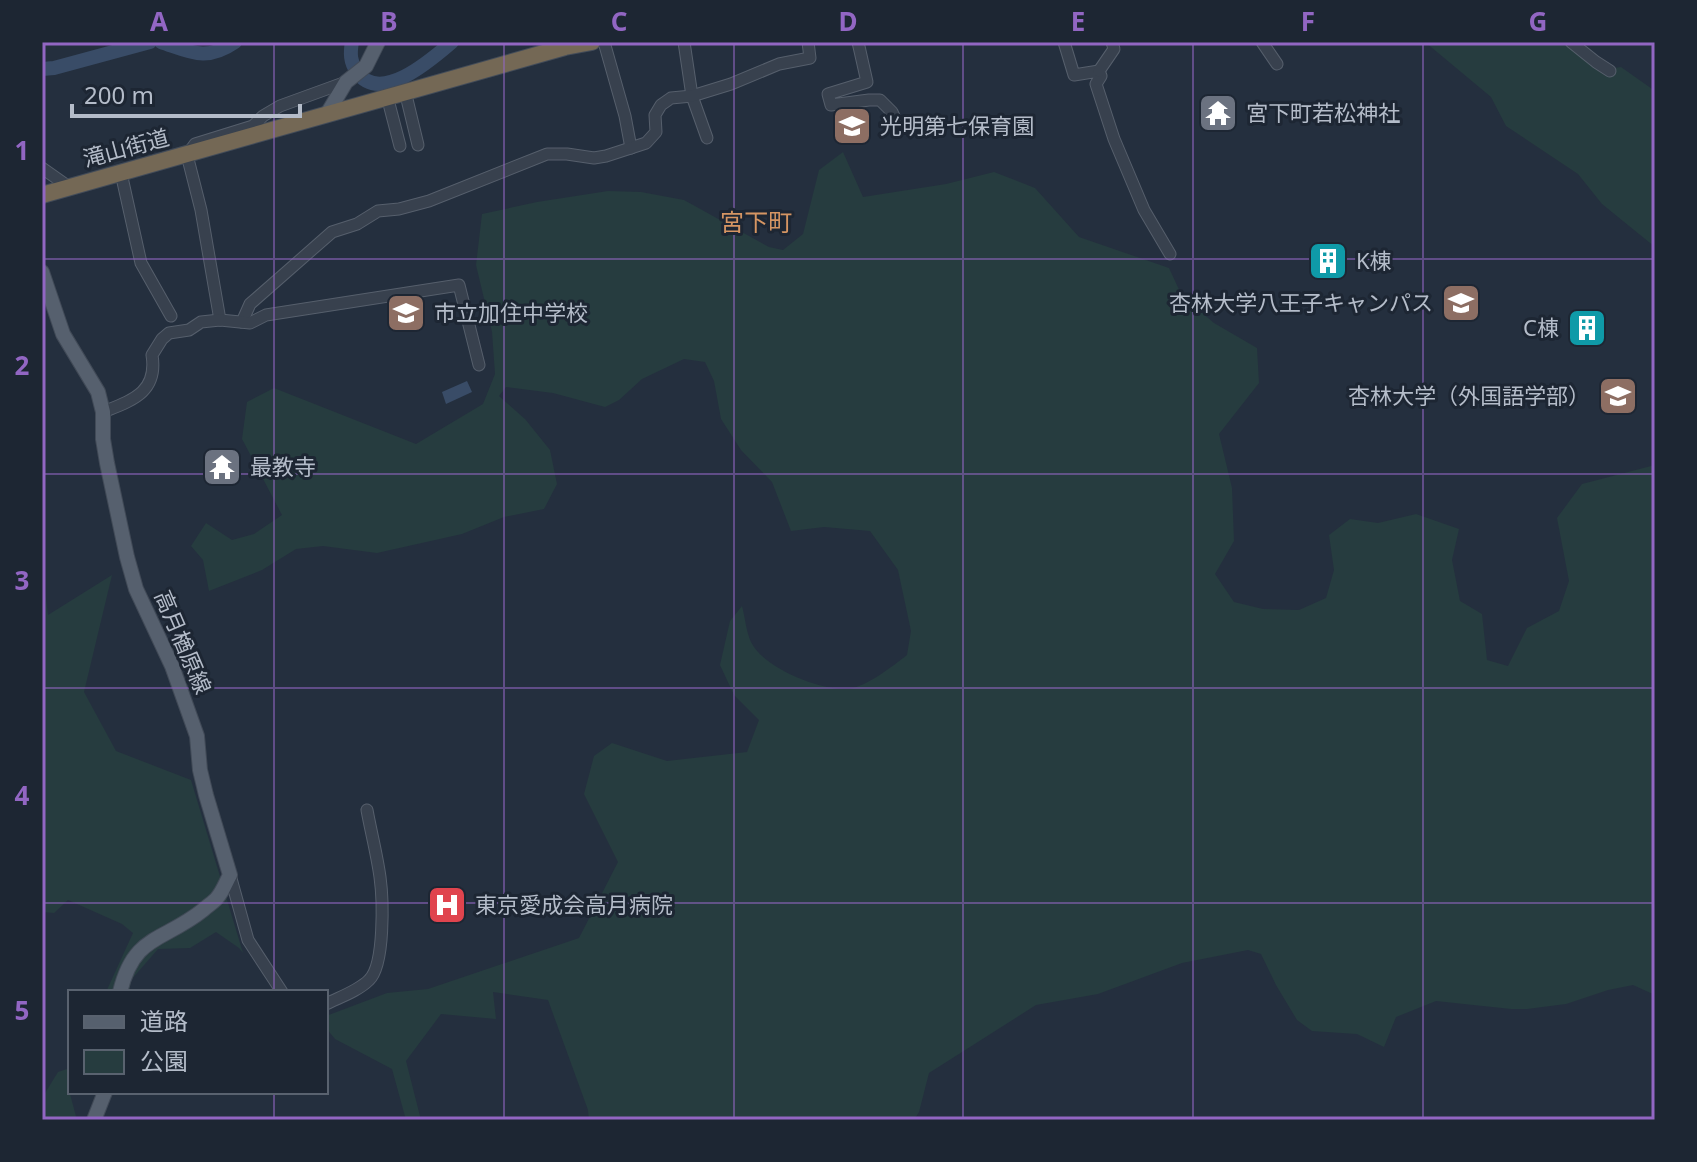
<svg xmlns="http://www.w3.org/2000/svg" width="1697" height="1162" viewBox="0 0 1697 1162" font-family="'Noto Sans','Noto Sans JP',sans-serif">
  <rect width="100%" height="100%" fill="#242f3e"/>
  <g fill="#263c3f">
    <polygon points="1425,42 1570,42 1608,69 1621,67 1655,91 1655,247 1602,204 1578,174 1506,126 1491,97"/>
    <path d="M843 152 863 197 946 184 994 172 1035 188 1079 237 1169 268 1182 296 1214 323 1257 348 1259 383 1219 434 1232 488 1234 541 1215 574 1234 602 1263 609 1299 610 1326 598 1334 570 1329 535 1350 519 1378 523 1416 514 1459 529 1452 560 1460 601 1482 614 1487 660 1508 666 1527 628 1559 611 1569 581 1557 518 1582 484 1655 465V995L1633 985 1608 990 1566 1004 1527 1009H1511L1436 1001 1396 1017 1384 1047 1357 1034 1312 1031 1297 1020 1276 985 1261 954 1248 950 1182 963 1098 994 1036 1005 929 1073 919 1112 914 1120H589L588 1110 548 1000 493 992 496 1019 441 1014 406 1061 421 1120H406L392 1069 335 1039 326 1028V1016L387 993 428 989 579 938 618 862 584 794 594 756 612 743 667 761 747 752 759 720 734 695 720 665 730 621 742 606C745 617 746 631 751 642 763 668 821 691 848 689 866 687 893 666 907 655L911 631 898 570 870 531 824 527 791 531 772 482 741 450 721 419 714 381 705 362 684 359 642 379 619 400 605 407 553 393 506 387 499 396 525 419 550 450 557 484 544 509 504 517 462 534 377 553 323 546 296 549 262 570 209 591 203 560 191 546 206 523 232 540 254 534 282 515 242 439 247 402 274 388 416 444 483 404 495 374 492 332 476 265 482 214 537 202 608 191 641 192 684 200 769 247 783 250 803 234 819 170Z"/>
    <polygon points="42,564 48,615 112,575 84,692 116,751 191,780 243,953 239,948 216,932 190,948 158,949 131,980 129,992 106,992 133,933 122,924 68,900 54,913 42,912"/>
    <polygon points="70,1068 70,1092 72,1092 70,1094 77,1120 42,1120 42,1098 58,1072"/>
  </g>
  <polygon fill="#394c67" points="467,381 472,392 446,404 442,392"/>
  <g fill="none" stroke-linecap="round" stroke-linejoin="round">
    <g stroke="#394c67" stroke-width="14">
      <path d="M161 42C191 52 206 62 235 42"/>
      <path d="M352 42C350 53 350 62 357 72 380 105 431 60 452 42"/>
      <polyline points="42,69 54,68 150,42"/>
    </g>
    <g stroke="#565f6c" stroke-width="13">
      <g id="minor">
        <polyline points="604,42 625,116 631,148"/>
        <polyline points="684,42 692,96 707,138"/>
        <polyline points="858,42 867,82 828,94 831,105 869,100 880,100 892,112 898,125"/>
        <polyline points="1064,42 1074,75 1099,71 1101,76 1096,84 1114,139 1144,210 1170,254"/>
        <polyline points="1262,42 1277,64"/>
        <polyline points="1571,42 1596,62 1610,71"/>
        <polyline points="1099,71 1114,49 1112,42"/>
        <polyline points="405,91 418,145"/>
        <polyline points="387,96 400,146"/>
        <polyline points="42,168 69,187"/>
        <polyline points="121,173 141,263 171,316"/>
        <polyline points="220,320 201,210 187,155 195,144 253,126 263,116 280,106 346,82"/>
        <polyline points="242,322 250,304 332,232 357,224 378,211 399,209 429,201 547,154 567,154 594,158 606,156 646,143 656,132 655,115 661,105 671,98 692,96 731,84 779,64 810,58 808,42"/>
        <path d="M103 412C133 400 158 392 152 355L162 339 169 333 189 330 201 322 220 320 250 323 266 315 459 285 479 365"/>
        <polyline points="230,875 248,940 282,992"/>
        <path d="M326 1004C340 997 358 991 369 980 385 965 383 899 380 877 377 855 371 832 367 810"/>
      </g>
    </g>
    <g stroke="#414a57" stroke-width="16">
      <g id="major">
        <polyline points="327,114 346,82 366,66 378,42"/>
        <path d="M42 272 63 334 98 392 103 412V439L107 463 127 557 136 589 172 666 197 736 200 770 206 795 230 875C226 882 223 891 217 898 214 902 207 906 203 910 163 942 134 934 120 992"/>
        <polyline points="94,1120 105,1092"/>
      </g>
    </g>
    <g stroke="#434c59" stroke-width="18">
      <polyline id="highway" points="42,195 565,47 592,42"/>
    </g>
    <use href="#minor" stroke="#38414e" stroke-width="11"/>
    <use href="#major" stroke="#56606e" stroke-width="14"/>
    <use href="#highway" stroke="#746855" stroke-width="16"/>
  </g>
  <path fill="none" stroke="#9266c3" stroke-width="2" stroke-opacity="0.55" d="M274 42V992M504 42V1120M734 42V1120M963 42V1120M1193 42V1120M1423 42V1120M42 259H1655M42 474H1655M42 688H1655M42 903H1655M274 1092V1120"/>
  <defs>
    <g id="temple-square" transform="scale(2)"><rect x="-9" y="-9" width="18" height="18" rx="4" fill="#6b7280" stroke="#1d2633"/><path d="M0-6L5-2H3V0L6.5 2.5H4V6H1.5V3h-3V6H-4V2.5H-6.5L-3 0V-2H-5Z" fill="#fff"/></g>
    <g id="school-square" transform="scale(2)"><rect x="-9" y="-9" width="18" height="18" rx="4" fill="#8d6e63" stroke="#1d2633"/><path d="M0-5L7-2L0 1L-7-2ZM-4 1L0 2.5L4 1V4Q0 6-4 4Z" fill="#fff"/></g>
    <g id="building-square" transform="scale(2)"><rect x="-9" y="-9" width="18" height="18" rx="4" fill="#0f9aa8" stroke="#1d2633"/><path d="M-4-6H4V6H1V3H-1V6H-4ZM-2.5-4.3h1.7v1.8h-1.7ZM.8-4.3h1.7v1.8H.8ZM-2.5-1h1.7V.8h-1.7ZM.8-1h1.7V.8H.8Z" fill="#fff"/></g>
    <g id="university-square" transform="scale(2)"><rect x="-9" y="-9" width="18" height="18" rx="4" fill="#8d6e63" stroke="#1d2633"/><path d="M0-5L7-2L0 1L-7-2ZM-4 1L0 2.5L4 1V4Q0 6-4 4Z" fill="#fff"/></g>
    <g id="hospital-square" transform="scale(2)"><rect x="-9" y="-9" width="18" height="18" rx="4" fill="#e0444e" stroke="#1d2633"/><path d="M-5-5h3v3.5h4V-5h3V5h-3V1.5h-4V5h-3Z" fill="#fff"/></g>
  </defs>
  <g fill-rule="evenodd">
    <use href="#temple-square" x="1218" y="113"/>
    <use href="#school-square" x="852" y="126"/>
    <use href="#building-square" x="1328" y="261"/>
    <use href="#university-square" x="1461" y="303"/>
    <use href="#school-square" x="406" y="313"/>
    <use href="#building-square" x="1587" y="328"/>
    <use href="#university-square" x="1618" y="396"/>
    <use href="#temple-square" x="222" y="467"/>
    <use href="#hospital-square" x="447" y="905"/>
  </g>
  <g text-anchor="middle" stroke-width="6" stroke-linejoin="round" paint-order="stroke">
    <g font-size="22" fill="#b4bcc9" stroke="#1d2633" text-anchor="start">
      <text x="1246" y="121">宮下町若松神社</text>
      <text x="880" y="134">光明第七保育園</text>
      <text x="1356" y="269">K棟</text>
      <text x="1433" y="311" text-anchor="end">杏林大学八王子キャンパス</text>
      <text x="434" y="321">市立加住中学校</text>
      <text x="1559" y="336" text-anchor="end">C棟</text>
      <text x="1590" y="404" text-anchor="end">杏林大学（外国語学部）</text>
      <text x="250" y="475">最教寺</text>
      <text x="475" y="913">東京愛成会高月病院</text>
    </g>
    <g font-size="22" fill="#b4bcc9" stroke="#1d2633">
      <text transform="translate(126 148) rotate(-15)" y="8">滝山街道</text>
      <text transform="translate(183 642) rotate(67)" y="8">高月楢原線</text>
    </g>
    <g font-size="24" fill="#d59563" stroke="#1d2633">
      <text x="756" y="231">宮下町</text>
    </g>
  </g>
  <rect width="1697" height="1162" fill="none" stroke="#1d2633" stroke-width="88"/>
  <rect x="68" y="990" width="260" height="104" fill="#1d2633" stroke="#59626f" stroke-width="2"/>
  <rect x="84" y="1016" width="40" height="12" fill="#56606e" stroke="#59626f" stroke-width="2"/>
  <text x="140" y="1030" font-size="24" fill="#b4bcc9">道路</text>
  <rect x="84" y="1050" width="40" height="24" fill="#263c3f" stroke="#59626f" stroke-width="2"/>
  <text x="140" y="1070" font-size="24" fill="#b4bcc9">公園</text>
  <path d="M72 104v12h228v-12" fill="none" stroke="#b4bcc9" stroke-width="4"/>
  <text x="84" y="104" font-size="24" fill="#b4bcc9" stroke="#1d2633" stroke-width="6" paint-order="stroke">200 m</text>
  <rect x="44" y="44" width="1609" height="1074" fill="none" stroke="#9266c3" stroke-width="3"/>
  <g font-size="26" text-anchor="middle" font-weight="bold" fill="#9266c3">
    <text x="159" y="31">A</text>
    <text x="389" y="31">B</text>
    <text x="619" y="31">C</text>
    <text x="848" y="31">D</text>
    <text x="1078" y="31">E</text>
    <text x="1308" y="31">F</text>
    <text x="1538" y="31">G</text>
    <text x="22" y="160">1</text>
    <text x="22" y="375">2</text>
    <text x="22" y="590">3</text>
    <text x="22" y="805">4</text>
    <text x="22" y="1020">5</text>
  </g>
</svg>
